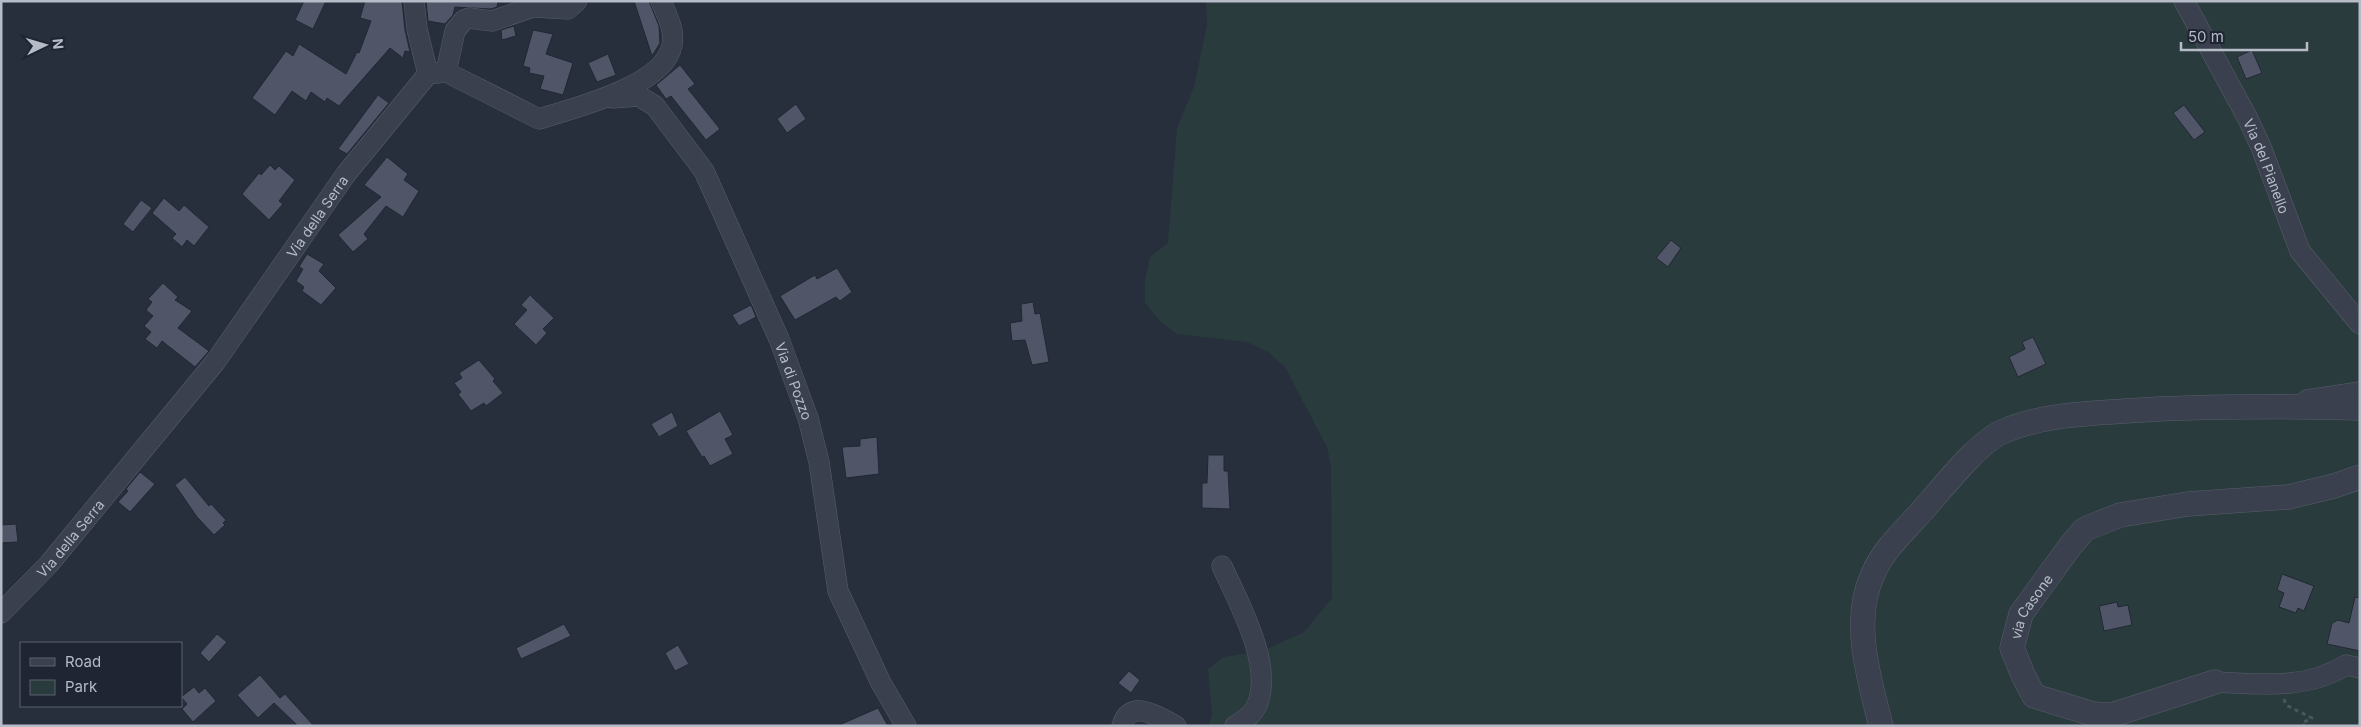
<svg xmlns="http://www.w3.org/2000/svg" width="2361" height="727" viewBox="0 0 2361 727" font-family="Inter,sans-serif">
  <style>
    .green { fill: #2a3b3e }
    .building { fill: #505667; stroke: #212734 }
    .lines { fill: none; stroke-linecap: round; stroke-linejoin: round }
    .minor-casing { stroke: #585e6b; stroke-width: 21 }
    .tertiary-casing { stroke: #585e6b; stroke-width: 25 }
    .path { stroke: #49585c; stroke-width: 3; stroke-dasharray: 4 4; stroke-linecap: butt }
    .minor { stroke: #3a404d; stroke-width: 20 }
    .tertiary { stroke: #3a404d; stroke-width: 24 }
    .labels { text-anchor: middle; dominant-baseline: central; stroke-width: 4.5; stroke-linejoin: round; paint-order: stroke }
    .street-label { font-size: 14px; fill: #b6bbc8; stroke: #1f2532 }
  </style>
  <rect width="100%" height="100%" fill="#272e3c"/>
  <path class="green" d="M1206 1H2360V726H1209L1212 713 1208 669 1224 657 1265 650 1304 632 1332 598 1331 467 1327 447 1285 367 1268 352 1247 342 1177 334 1160 321 1145 303V281L1150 257 1168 243 1177 128 1194 87 1207 25Z"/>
  <path class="building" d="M304 1H326L313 29 295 20Z
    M365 1H402L405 30 410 52 405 51 403 58 390 48 339 106 327 98 325 102 311 92 306 101 292 91 275 115 252 98 286 51 293 56 299 44 346 74 357 52 359 53 371 21 360 18Z
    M426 1H498L497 7 491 9 455 7 453 15 445 24 428 21Z
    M634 1H649L659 26 660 43 652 56Z
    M514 26 516 36 502 40 501 30Z
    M533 30 553 34 546 54 573 63 563 95 540 89 544 76 529 73 530 68 523 66Z
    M2252 50 2262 73 2246 79 2237 57Z
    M608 54 616 75 597 82 588 63Z
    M680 65 695 84 688 89 720 129 706 140 671 96 666 99 656 85Z
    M378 95 389 103 347 154 338 149Z
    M796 104 806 119 787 133 777 119Z
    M2184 105 2205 132 2194 140 2173 113Z
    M387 157 408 174 404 180 419 191 403 217 386 206 364 234 368 239 353 252 338 235 381 197 364 185Z
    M270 165 275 170 279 166 295 180 279 201 283 204 269 220 242 194 259 173 261 175Z
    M164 198 179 211 184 205 209 227 194 246 187 240 182 247 172 238 176 234 152 213Z
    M141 200 152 208 133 232 123 224Z
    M1671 240 1681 248 1668 267 1656 258Z
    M307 254 324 264 319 271 336 288 321 305 302 291 304 287 296 281 303 269 299 267Z
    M837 268 852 292 840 301 836 297 795 320 780 296 815 275 817 279Z
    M163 283 178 297 175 300 192 311 178 328 209 351 195 367 162 341 157 348 145 339 151 332 144 326 153 316 146 310 152 302 148 299Z
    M530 295 554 318 543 329 547 333 536 345 514 324 527 310 521 305Z
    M1033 302 1035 314 1040 313 1049 362 1032 365 1025 340 1012 341 1010 323 1022 321 1021 304Z
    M751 305 756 317 739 326 732 315Z
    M2033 337 2046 364 2018 377 2009 357 2025 349 2022 342Z
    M479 360 495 379 493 381 503 393 486 406 484 403 471 411 458 394 461 392 454 383 462 378 459 373Z
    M720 411 733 435 725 439 733 454 710 466 704 456 702 457 686 431Z
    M672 412 678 426 659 437 651 424Z
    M877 437 879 474 846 478 842 447 860 446V439Z
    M1208 455H1224V471H1228L1230 509 1202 508V483H1207Z
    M140 472 155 484 130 512 118 502 128 491 126 489Z
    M185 477 209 506 211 504 226 520 223 523 225 525 214 535 197 517 175 485Z
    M16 524 18 542 1 543V525Z
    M2282 574 2314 586 2304 611 2298 608 2296 613 2279 607 2284 593 2277 590Z
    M2355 597 2360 598V651L2327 644 2332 623 2338 620 2349 623Z
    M2117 602 2118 607 2128 605 2132 625 2104 631 2099 606Z
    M564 624 571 636 521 659 516 648Z
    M217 634 227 642 209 662 200 653Z
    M678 645 689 664 675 671 665 653Z
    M1129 671 1140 680 1131 693 1118 683Z
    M260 675 280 698 285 694 314 726H298L274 703 258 718 237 695Z
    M194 687 199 693 205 688 216 701 193 722 182 709 187 704 181 697Z
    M878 708 888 726H837Z"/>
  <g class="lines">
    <defs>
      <g id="minor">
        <path d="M414 1 417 29 428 74"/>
        <path id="s1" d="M2184 1 2247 117 2261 147 2300 251 2360 324"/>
        <path d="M446 72 455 31 464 20 469 18 492 21 533 7 568 9 577 1"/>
        <path id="s2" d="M613 98 639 96 655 106 704 171 779 339 808 418 819 462 838 591 881 683 906 726"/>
        <path d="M2307 400 2360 392"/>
        <path d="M1222 566C1238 602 1274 665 1257 705 1253 715 1244 720 1235 726"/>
        <path id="s3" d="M1 613 49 564 216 361 346 174 428 74 446 72 539 119C574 108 665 86 672 45 675 29 667 16 661 1"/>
        <path d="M2215 682C2259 684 2307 690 2346 665L2360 668"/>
        <path d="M1122 726C1130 697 1159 717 1176 726"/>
      </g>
      <g id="tertiary">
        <path id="s4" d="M2215 682 2112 715 2093 714 2034 696 2023 675 2012 648 2021 614 2071 545 2085 529 2120 515 2188 504 2288 497 2334 486 2360 477"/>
        <path d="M1881 726C1869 678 1851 621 1873 574 1883 550 1905 530 1922 511 1942 489 1976 444 2002 432 2039 415 2085 414 2125 411 2203 406 2281 406 2360 408"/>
      </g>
    </defs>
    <use href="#minor" class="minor-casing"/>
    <use href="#tertiary" class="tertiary-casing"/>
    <path class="path" d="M2284 699 2286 705 2312 718 2302 723 2304 726"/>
    <use href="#minor" class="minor"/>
    <use href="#tertiary" class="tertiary"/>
  </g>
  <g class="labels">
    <g class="street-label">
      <text stroke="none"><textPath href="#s1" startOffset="185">Via del Pianello</textPath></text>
      <text stroke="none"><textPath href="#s3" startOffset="508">Via della Serra</textPath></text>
      <text stroke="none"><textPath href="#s2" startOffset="355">Via di Pozzo</textPath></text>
      <text stroke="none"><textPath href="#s3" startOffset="102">Via della Serra</textPath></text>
      <text stroke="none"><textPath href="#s4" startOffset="288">via Casone</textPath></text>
    </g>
  </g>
  <rect width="2361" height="727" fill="none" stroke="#b6bbc8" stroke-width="5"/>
  <rect x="20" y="642" width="162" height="65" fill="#1f2532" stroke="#5b616e"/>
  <rect x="30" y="658" width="25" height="8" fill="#3a404d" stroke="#5b616e"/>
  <text x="65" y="667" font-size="15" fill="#b6bbc8">Road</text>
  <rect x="30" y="680" width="25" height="15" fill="#2a3b3e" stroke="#5b616e"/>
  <text x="65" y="692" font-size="15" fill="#b6bbc8">Park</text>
  <g transform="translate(45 45) rotate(85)" stroke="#1f2532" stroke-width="4" paint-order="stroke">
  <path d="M0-4L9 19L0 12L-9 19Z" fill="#b6bbc8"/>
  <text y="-8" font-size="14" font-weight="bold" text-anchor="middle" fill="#b6bbc8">N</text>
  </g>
  <path d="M2181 42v8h126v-8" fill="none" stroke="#b6bbc8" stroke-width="2.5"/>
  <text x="2188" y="42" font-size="15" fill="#b6bbc8" stroke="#1f2532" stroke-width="4" paint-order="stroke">50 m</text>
</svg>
